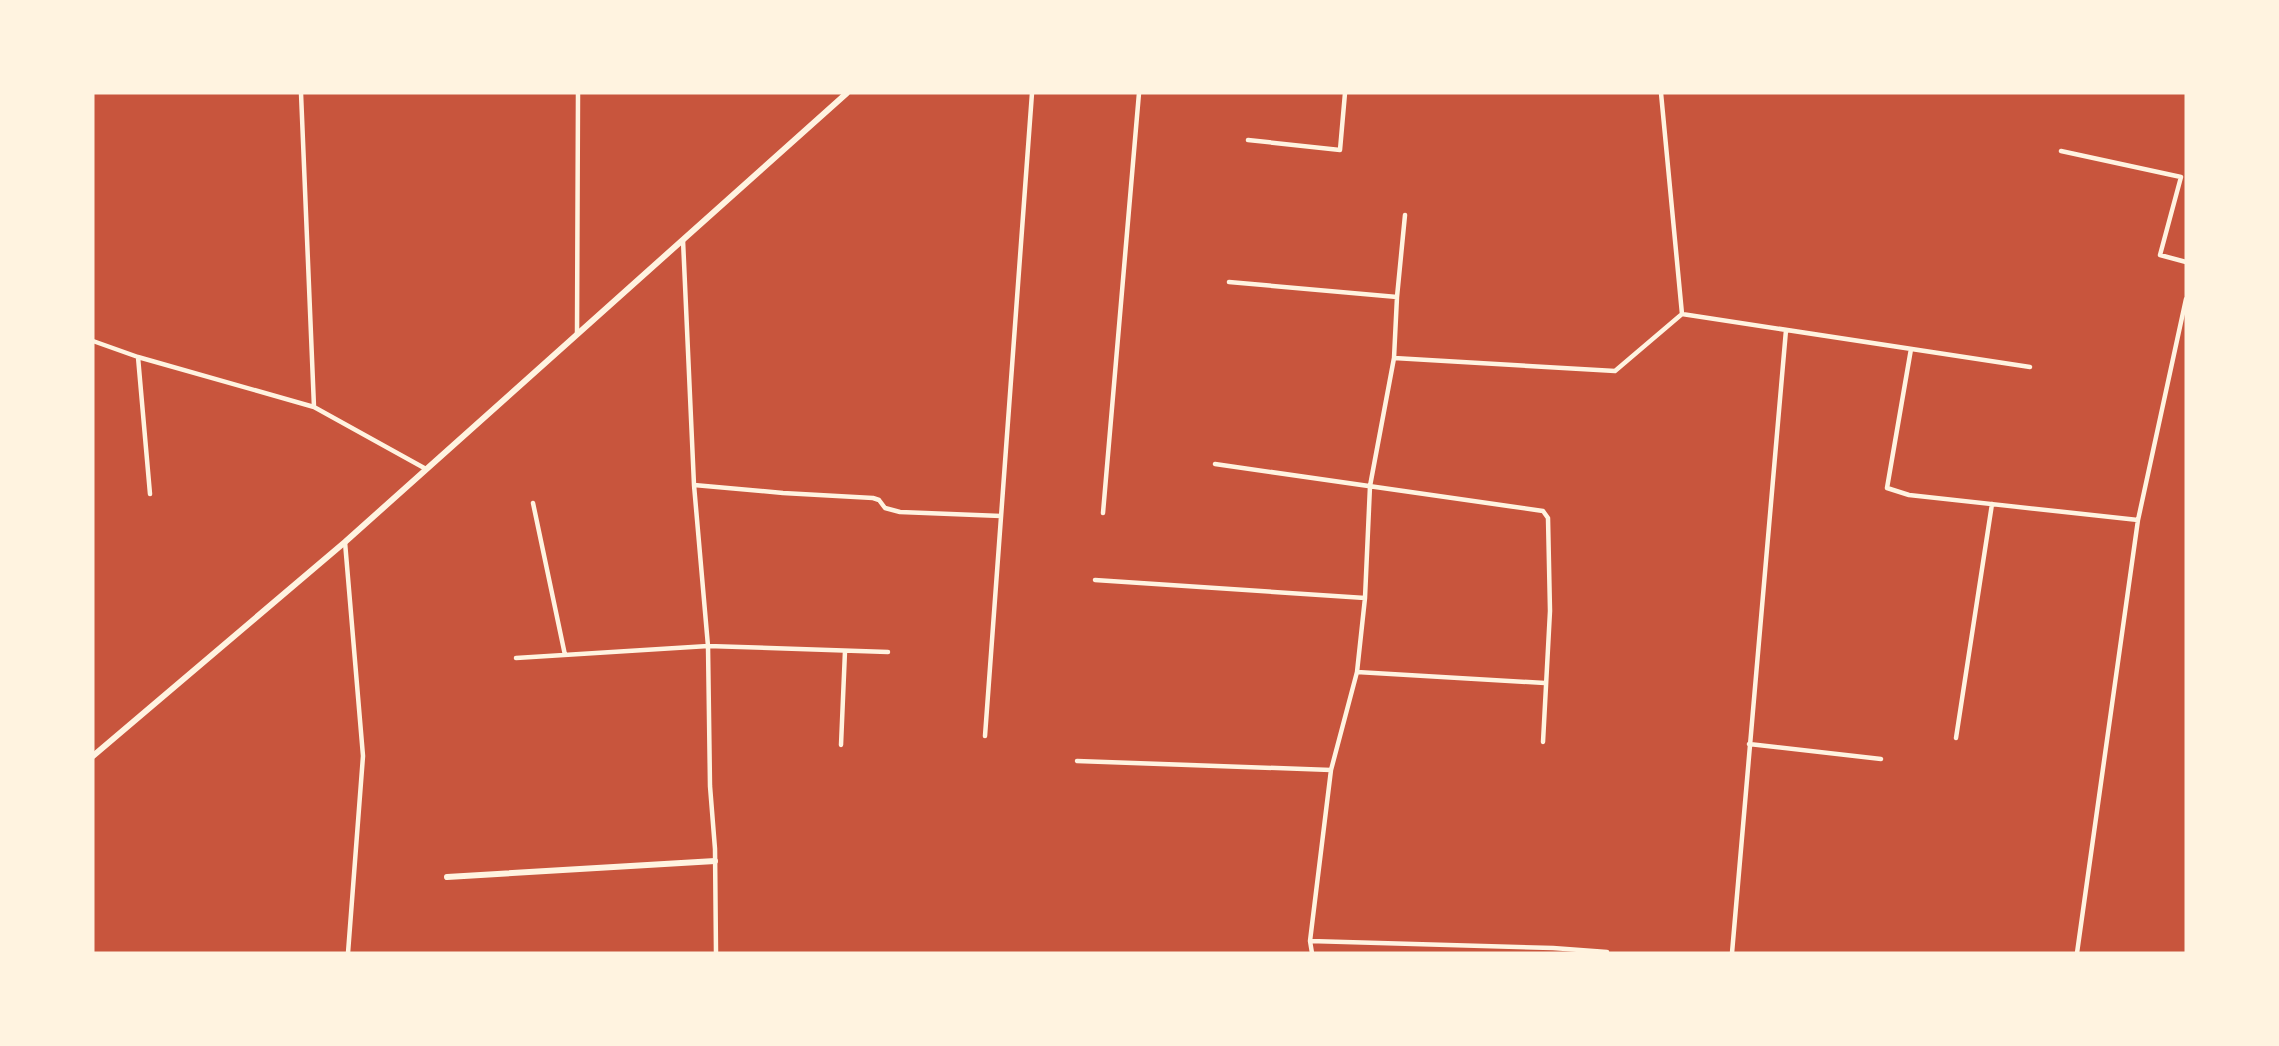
<svg xmlns="http://www.w3.org/2000/svg" width="2279" height="1046" viewBox="0 0 2279 1046" font-family="Roboto,sans-serif">
  <style>
    .lines { fill: none; stroke-linecap: round; stroke-linejoin: round }
    .service { stroke: #fff3e0; stroke-width: 4.5 }
    .minor { stroke: #fff3e0; stroke-width: 6 }
  </style>
  <rect width="100%" height="100%" fill="#c8553d"/>
  <g class="lines">
    <path class="service" d="M301 93 314 407 426 469
      M1661 93 1682 314
      M1248 140 1340 150 1345 93
      M2061 151 2181 177 2160 255 2186 262
      M683 240 694 485 708 646 710 786 715 849 716 953
      M1229 282 1397 297 1394 358 1370 486 1365 598 1357 672 1331 770 1310 941 1312 953
      M1397 297 1405 215
      M1682 314 2030 367
      M577 334 578 93
      M93 341 138 357 314 407
      M1911 349 1887 488 1909 495 2138 520 2186 299
      M138 357 150 494
      M1394 358 1615 371 1682 314
      M1215 464 1543 511 1548 518 1550 611 1543 742
      M694 485 783 493 873 498 879 500 885 508 900 512 1001 516
      M533 503 565 655
      M1103 513 1139 93
      M345 542 363 756 348 953
      M1095 580 1365 598
      M516 658 708 646 888 652
      M1357 672 1545 683
      M985 736 1032 93
      M1956 738 1992 504
      M1749 744 1881 759
      M841 745 845 651
      M1077 761 1331 770
      M1310 941 1553 948 1607 952
      M1732 953 1786 330
      M2077 953 2138 520"/>
    <path class="minor" d="M93 756 345 542 847 93
      M447 877 715 861"/>
  </g>
  <rect width="2279" height="1046" fill="none" stroke="#fff3e0" stroke-width="189"/>
</svg>
